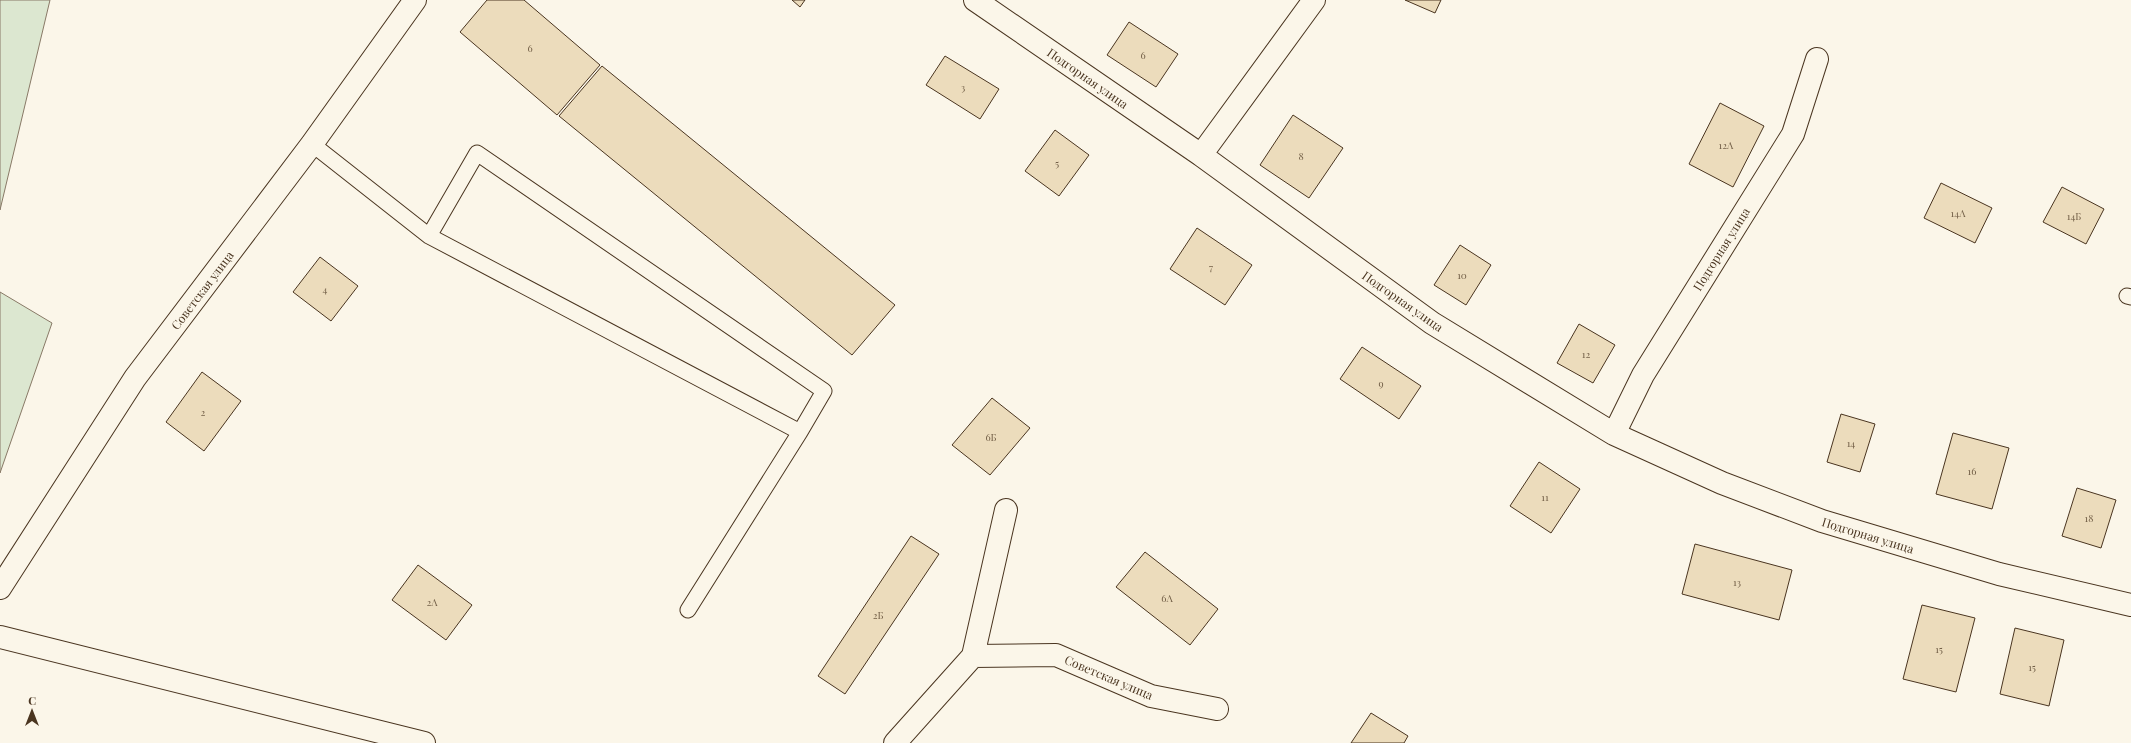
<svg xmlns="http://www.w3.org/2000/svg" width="2131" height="743" viewBox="0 0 2131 743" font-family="'Playfair Display',serif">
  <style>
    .green { fill: #dce7d0; stroke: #887966 }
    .building { fill: #ecdcbc; stroke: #4a3520 }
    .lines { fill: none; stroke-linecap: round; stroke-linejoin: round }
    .service-casing { stroke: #4a3520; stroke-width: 17 }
    .minor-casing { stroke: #4a3520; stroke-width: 24 }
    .tertiary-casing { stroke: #4a3520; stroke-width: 24 }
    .primary-casing { stroke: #4a3520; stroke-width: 24 }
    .service { stroke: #fbf6e9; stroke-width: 15 }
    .minor { stroke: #fbf6e9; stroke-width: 22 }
    .tertiary { stroke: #fbf6e9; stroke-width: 22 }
    .primary { stroke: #fbf6e9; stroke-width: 22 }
    .labels { text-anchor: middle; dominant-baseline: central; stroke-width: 3; stroke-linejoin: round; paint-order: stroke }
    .number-label { font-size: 10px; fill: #725f47 }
    .street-label { font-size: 12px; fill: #4a3520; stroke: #fbf6e9 }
  </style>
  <rect width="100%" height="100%" fill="#fbf6e9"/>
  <path class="green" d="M0 0H50L0 210Z
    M0 292 52 323 0 473Z"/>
  <path class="building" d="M487 0H524L600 65 557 115 460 32Z
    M792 0H805L800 7Z
    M1405 0H1441L1435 13Z
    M1129 22 1178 54 1156 87 1107 55Z
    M945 56 999 89 980 119 926 85Z
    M602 66 895 305 852 355 559 116Z
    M1720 103 1764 126 1733 187 1689 164Z
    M1293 115 1343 148 1309 198 1260 165Z
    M1055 130 1089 155 1059 196 1025 171Z
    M1941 183 1992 208 1975 243 1924 218Z
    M2062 187 2104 209 2086 244 2043 222Z
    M1197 228 1252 265 1225 305 1170 269Z
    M1460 245 1491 265 1466 305 1434 285Z
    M320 257 358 286 331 321 293 292Z
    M1579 324 1615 345 1593 383 1557 363Z
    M1362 347 1421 386 1399 419 1340 379Z
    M202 372 241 401 204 451 166 422Z
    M992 398 1030 428 990 475 952 445Z
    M1841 414 1875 424 1860 472 1827 462Z
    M1953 433 2009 448 1992 509 1936 494Z
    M1539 462 1580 489 1551 533 1510 506Z
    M2077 488 2116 500 2101 548 2062 536Z
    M911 536 939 554 845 694 818 676Z
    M1695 544 1792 570 1779 620 1682 594Z
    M1145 552 1218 609 1190 645 1116 587Z
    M418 565 472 605 446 640 392 600Z
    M1922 605 1975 618 1956 692 1903 679Z
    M2015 628 2064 640 2049 706 2000 694Z
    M1371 713 1408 736 1404 743H1351Z"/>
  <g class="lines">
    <defs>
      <path id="service" d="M312 144 429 236 800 432
        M429 236 477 153 824 391 800 432 688 610
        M2127 296 2131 297"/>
      <path id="minor" d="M975 0 1201 155 1432 323 1614 434 1722 483 1822 521 1999 574 2131 605
        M1201 155 1314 0
        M1614 434 1643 375 1793 134 1817 59
        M973 656 1006 510
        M895 743 973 656 1056 655 1151 696 1217 709"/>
      <path id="tertiary" d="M0 637 424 743"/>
      <path id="primary" d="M0 588 135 378 312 144 415 0"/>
    </defs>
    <use href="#service" class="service-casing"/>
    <use href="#minor" class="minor-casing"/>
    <use href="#tertiary" class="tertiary-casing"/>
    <use href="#primary" class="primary-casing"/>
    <use href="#service" class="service"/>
    <use href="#minor" class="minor"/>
    <use href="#tertiary" class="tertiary"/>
    <use href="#primary" class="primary"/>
  </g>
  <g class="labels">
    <g class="number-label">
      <text x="530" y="48">6</text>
      <text x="1143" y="55">6</text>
      <text x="963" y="87">3</text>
      <text x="1726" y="145">12А</text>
      <text x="1301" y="156">8</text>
      <text x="1057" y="163">5</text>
      <text x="1958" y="213">14А</text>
      <text x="2074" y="216">14Б</text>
      <text x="1211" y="267">7</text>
      <text x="1462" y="275">10</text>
      <text x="325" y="289">4</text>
      <text x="1586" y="354">12</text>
      <text x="1381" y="383">9</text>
      <text x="203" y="412">2</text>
      <text x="991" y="437">6Б</text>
      <text x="1851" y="443">14</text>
      <text x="1972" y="471">16</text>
      <text x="1545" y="497">11</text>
      <text x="2089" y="518">18</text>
      <text x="1737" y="582">13</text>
      <text x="1167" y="598">6А</text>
      <text x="432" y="602">2А</text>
      <text x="878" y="615">2Б</text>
      <text x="1939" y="649">15</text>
      <text x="2032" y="667">15</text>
    </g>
    <g class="street-label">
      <text transform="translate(1088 78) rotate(35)">Подгорная улица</text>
      <text transform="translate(1721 249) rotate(-58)">Подгорная улица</text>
      <text transform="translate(202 290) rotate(-53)">Советская улица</text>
      <text transform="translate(1403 301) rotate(35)">Подгорная улица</text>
      <text transform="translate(1868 535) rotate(17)">Подгорная улица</text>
      <text transform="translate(1109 677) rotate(23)">Советская улица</text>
    </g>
  </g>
  <g transform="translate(32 711)" stroke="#fbf6e9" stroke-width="3" paint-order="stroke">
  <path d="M0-3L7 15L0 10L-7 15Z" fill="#4a3520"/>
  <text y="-6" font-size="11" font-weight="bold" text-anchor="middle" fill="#4a3520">С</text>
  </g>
</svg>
